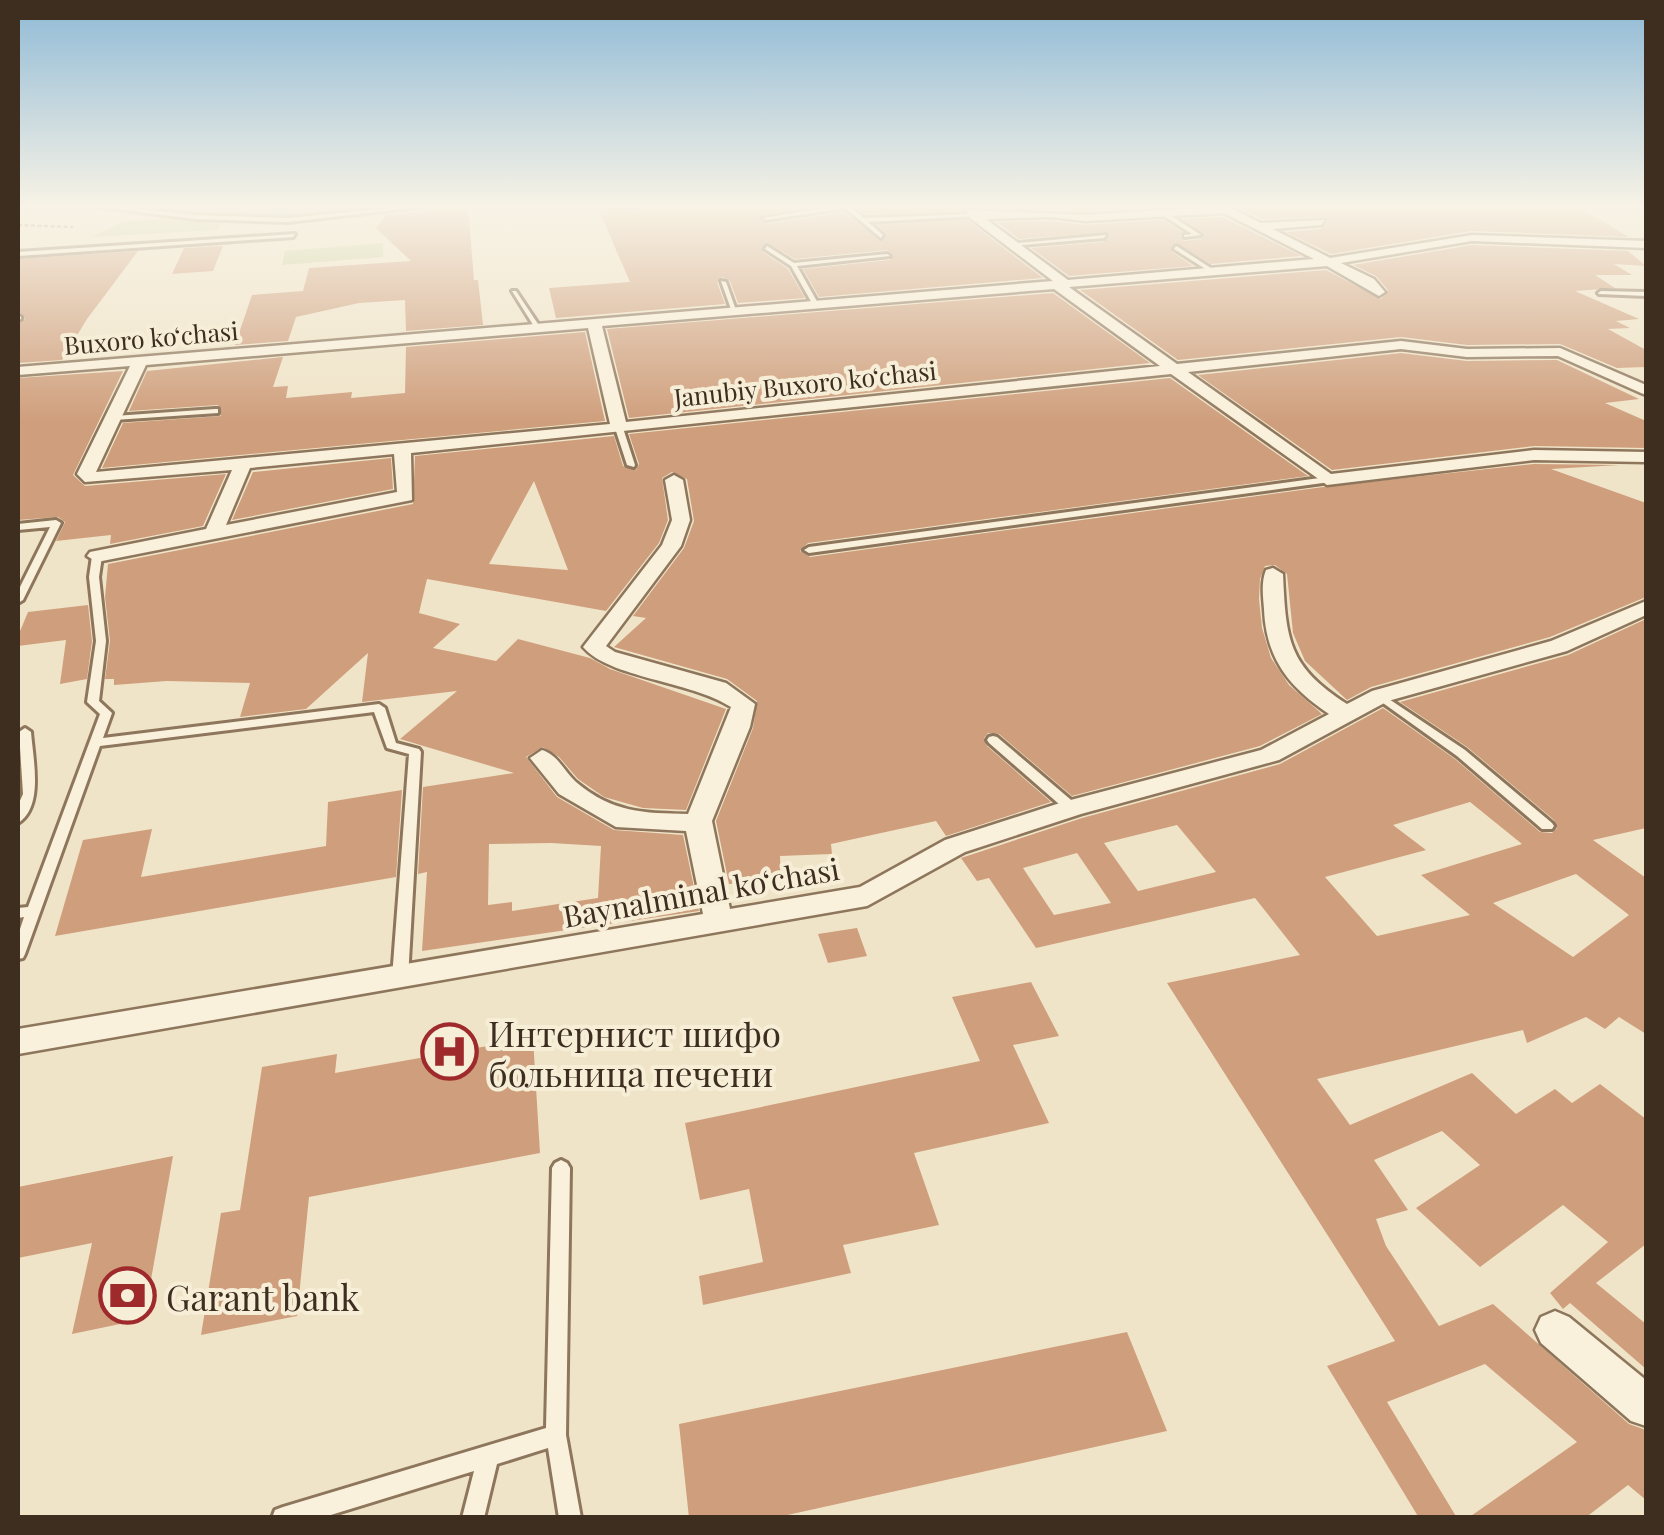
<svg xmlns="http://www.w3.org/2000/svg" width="1664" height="1535" viewBox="0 0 1664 1535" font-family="'Playfair Display',serif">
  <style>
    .green { fill: #c9cf9b }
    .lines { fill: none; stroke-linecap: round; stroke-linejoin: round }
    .river { fill: #a9c4bc; fill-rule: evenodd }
    .building { fill: #cf9f7d; fill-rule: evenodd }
    .lane-casing { stroke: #8d765c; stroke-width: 6 }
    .street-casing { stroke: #8d765c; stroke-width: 5 }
    .path { stroke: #8d765c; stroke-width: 2.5; stroke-dasharray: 4 2.5; stroke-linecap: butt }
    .lane { fill: #faf1dc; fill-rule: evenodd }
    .street { fill: #faf1dc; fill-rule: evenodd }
    .labels { text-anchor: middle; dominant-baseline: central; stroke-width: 8; stroke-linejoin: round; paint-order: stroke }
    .far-street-label { font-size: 25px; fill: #3d2e20; stroke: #f7eed8 }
    .street-label { font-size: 30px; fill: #3d2e20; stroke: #f7eed8 }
    .near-poi-label { font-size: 35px; fill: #3d2e20; stroke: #f7eed8; text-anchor: start }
  </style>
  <rect width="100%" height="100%" fill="#f0e4c8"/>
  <path class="green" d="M176 218 222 219 218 230 92 237 124 221Z
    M383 243V257L282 265 285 251Z"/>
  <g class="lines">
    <path class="river" d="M130 206H372L360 213C322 216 149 231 130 206Z"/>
  </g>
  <path class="building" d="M597 206 637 212 643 206H815L762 214 759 219 767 224 844 212 882 242 887 234 877 225 967 220 1043 278 819 297 803 269 890 260 894 255 887 250 795 259 766 242 763 252 788 269 805 298 738 303 730 281 722 277 717 282 725 304 556 318 549 288 630 282Z
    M855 206H1172L1085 211 966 206 963 211 865 214Z
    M1234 206H1576L1629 237 1472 231 1331 254 1286 232 1321 229 1327 217 1262 219Z
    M468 208 474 280H478L483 325 406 331 405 300 359 303 296 317 288 341 235 345 252 295 303 291 309 268 411 261 376 228 386 215Z
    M1223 217 1301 256 1211 264 1175 242 1172 252 1193 266 1069 276 1031 248 1104 242 1108 232 1019 239 997 222 1051 221 1085 225 1164 220 1182 232 1180 237 1184 241 1201 239 1205 234 1183 219Z
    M1472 245 1628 251 1646 266 1614 264 1632 275H1595L1615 288 1575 291 1639 319 1616 321 1630 328 1608 329 1646 350V367L1617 368 1560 344 1467 345 1401 337 1178 360 1080 290 1326 270 1381 299 1388 290 1376 276 1353 265Z
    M223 246 213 271 172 274 184 248Z
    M138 251 87 319 62 360 18 363V323L25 319 18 313V259Z
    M1053 293 1150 363 629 418 607 329Z
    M585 332 605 421 102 468 123 423 221 416 218 405 129 411 147 371 283 357 273 387 288 386 286 398 352 392 351 398 405 393 406 347Z
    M1401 353 1467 361 1557 360 1639 399 1605 403 1646 421V448L1534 446 1332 470 1198 375Z
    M123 371 73 475 85 486 226 474 203 526 110 544 111 535 56 541 65 522 58 517 18 520V378Z
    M1170 378 1308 476 808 543 800 551 810 557 1323 487 1534 464 1620 465 1551 469 1646 503V597L1550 637 1371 687 1347 700 1305 661 1293 633 1287 574 1275 565 1265 566 1260 579 1259 599 1262 628 1271 658 1289 685 1322 714 1260 746 1072 796 999 734 988 733 984 738 987 746 1051 802 946 836 936 821 831 844 832 854 780 856 781 881 729 884 716 821 753 728 757 701 727 679 614 647 646 618 633 616 684 548 694 521 687 479 672 472 662 478 668 520 659 543 606 611 427 579 419 613 460 624 433 648 496 661 518 639 590 658 610 669 726 709 686 810 643 808 604 797 578 779 559 757 543 747 526 757 557 797 614 830 683 835 699 911 422 951 427 872 418 874 423 787 514 773 400 739 457 691 362 702 368 653 306 709 240 717 250 683 167 681 114 685V679H105L110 641 105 597 108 564 413 504 415 456 614 436 623 466 636 470 639 464 629 434ZM534 481 568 570 489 564ZM551 843 601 846 598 898 512 911V902L488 905 489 844Z
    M391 458 393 489 232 520 253 472Z
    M88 605 92 641 87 679 60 684 66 640 18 646V636L28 612Z
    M1646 619V828L1593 840 1646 878V1034L1619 1017 1605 1029 1586 1017 1527 1043 1523 1030 1317 1079 1350 1125 1472 1073 1516 1114 1555 1089 1572 1103 1600 1084 1646 1119V1244L1596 1283 1646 1324V1369L1570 1303 1563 1309 1550 1293 1608 1242 1563 1205 1480 1267 1416 1208 1480 1165 1442 1131 1374 1160 1408 1210 1376 1219 1386 1246 1439 1326 1493 1304 1629 1424 1646 1430V1500L1628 1485 1585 1518H1468L1577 1442 1485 1364 1387 1402 1457 1518H1419L1327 1366 1395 1341 1167 983 1300 955 1255 898 1036 948 989 878 977 881 961 858 1082 818 1280 764 1383 708 1455 759 1540 832 1552 833 1557 828 1554 820 1467 747 1400 702 1568 655ZM1470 802 1522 844 1421 875 1470 915 1377 936 1325 877 1426 850 1393 825ZM1177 825 1216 872 1138 891 1104 843ZM1077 853 1111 903 1054 915 1023 868ZM1576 874 1629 915 1573 957 1493 903Z
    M402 790 396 877 55 936 83 840 152 829 141 877 326 846 328 802Z
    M857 928 867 956 828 963 818 934Z
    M1031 982 1059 1036 1013 1045 1049 1123 914 1153 939 1225 843 1245 851 1273 703 1305 699 1276 763 1262 749 1189 700 1200 685 1123 980 1061 952 997Z
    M533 1038 540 1153 309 1197 297 1316 201 1335 221 1213 240 1210 262 1067 337 1054 335 1073Z
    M173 1156 144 1319 72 1334 92 1243 18 1258V1187Z
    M1127 1332 1167 1431 774 1518H689L679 1424Z"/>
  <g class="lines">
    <defs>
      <path id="lane" d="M92 206H107L196 215 288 218 412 206H428L288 222 196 219Z
        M606 206H640L637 208Z
        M837 206H849L864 218 974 214 977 216 868 222 883 235 881 238 845 208 766 220 763 218Z
        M1161 212H1165L1201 235 1184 237V235L1192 234 1161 214Z
        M295 234 293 237 18 256V252Z
        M1106 235 1104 238 1011 246 1008 244Z
        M767 246 794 263 887 254 890 256 797 266 819 305 816 307 813 305 791 266 765 249Z
        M1176 246 1178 247 1217 272 1212 273 1174 249Z
        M721 281 726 282 737 313 732 312Z
        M512 291H516L540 327 539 328H535Z
        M1601 291 1646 292V296L1599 294 1598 293Z
        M18 316 21 317V319L18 320Z
        M215 409H218V413L114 420 110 418 114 416Z
        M616 426 623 428 635 465 634 467 627 465 615 428Z
        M1327 477 1331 480 1330 482 809 553 804 550 809 547Z
        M56 520 61 523 23 600 18 603V591L50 527 18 530V524Z
        M97 553 102 556 99 577 106 641 99 701 112 713 103 738 379 704 385 708 396 743 419 749 421 752 408 978 405 982 400 984 395 982 392 978 409 754 387 748 374 712 100 746 25 954 23 958 18 959V935L24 917 18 918V908L28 907 100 714 87 702 96 641 89 577 92 556Z
        M1380 693 1465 750 1552 823 1554 826 1552 829H1542L1457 756 1376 698 1374 696Z
        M25 728 31 732C33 759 44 807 18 823V805L23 794 19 732Z
        M993 736 997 737 1077 805 1079 808 1077 811H1067L989 743 987 740 989 737Z
        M561 1160 567 1163 570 1168 566 1435 581 1518H559L548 1448 497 1464 484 1518H462L474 1471 321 1518H272L275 1510 283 1507 546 1428 552 1168 555 1163Z"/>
      <path id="street" d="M1226 206 1261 223 1325 220 1321 225 1273 229 1330 258 1472 235 1646 241V248L1472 241 1341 263 1374 279 1385 292 1379 296 1327 266 1069 287 1177 364 1401 341 1467 349 1560 348 1646 385V395L1641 393 1558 356 1467 357 1401 349 1188 372 1331 474 1534 450 1646 452V462L1534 460 1327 485 1171 374 411 453 412 500 97 562 87 556 90 552 206 529 232 470 85 482 77 474 130 366 18 375V367L1053 281 970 218 966 210 1085 215ZM1224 213 1314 259 1068 280 986 219 1051 217 1085 221ZM1054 289 1160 366 626 422 602 326ZM588 328 610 424 96 472 146 365ZM394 454 397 492 226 525 250 468Z
        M674 475 683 480 690 520 681 546 606 646 615 652 726 683 755 704 750 727 712 821 730 909 860 887 945 840 1063 802 1261 750 1329 714C1289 687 1266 659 1264 609 1263 596 1261 582 1266 570L1273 568 1283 574C1286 640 1288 666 1347 704L1372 691 1551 641 1646 601V615L1567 651 1388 701 1279 760 1081 814 965 852 867 906 18 1054V1029L703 914 686 831 616 827 559 794 530 758 542 750C558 755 564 771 576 782 613 813 643 813 688 814L731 707C691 681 609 678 583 647L662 545 672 520 665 480Z
        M1555 1311 1569 1317 1646 1380V1426L1631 1421 1541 1343 1535 1330 1541 1317Z"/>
    </defs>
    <use href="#lane" class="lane-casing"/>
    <use href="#street" class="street-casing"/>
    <path class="path" d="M61 206 80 209
      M18 225 73 227"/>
    <use href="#lane" class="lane"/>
    <use href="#street" class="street"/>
  </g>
  <linearGradient id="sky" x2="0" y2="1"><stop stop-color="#8fbad6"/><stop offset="0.49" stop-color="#f8f3e6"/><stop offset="1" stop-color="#f8f3e6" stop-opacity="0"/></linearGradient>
  <rect width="1664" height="421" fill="url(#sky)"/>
  <defs>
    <symbol id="hospital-ring" viewBox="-11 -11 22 22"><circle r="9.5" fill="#f7eed8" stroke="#9e2a2b" stroke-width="1.5"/><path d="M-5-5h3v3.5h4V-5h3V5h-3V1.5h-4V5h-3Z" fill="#9e2a2b"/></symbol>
    <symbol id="bank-ring" viewBox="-11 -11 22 22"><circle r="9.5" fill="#f7eed8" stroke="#9e2a2b" stroke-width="1.5"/><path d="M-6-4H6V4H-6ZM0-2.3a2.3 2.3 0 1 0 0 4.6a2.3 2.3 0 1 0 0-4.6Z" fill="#9e2a2b"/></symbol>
  </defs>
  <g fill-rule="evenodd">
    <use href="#hospital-ring" x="418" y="1020" width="63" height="63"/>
    <use href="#bank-ring" x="96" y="1264" width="63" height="63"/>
  </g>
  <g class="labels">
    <g class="far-street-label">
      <text transform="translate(151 337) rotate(-5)">Buxoro koʻchasi</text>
      <text transform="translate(805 383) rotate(-6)">Janubiy Buxoro koʻchasi</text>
    </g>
    <g class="street-label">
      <text transform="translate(701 892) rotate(-10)">Baynalminal koʻchasi</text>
    </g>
    <g class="near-poi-label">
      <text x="488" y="1032">Интернист шифо<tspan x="488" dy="40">больница печени</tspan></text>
      <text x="166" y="1296">Garant bank</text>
    </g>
  </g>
  <rect width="1664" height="1535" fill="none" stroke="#3d2e20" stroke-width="40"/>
</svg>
